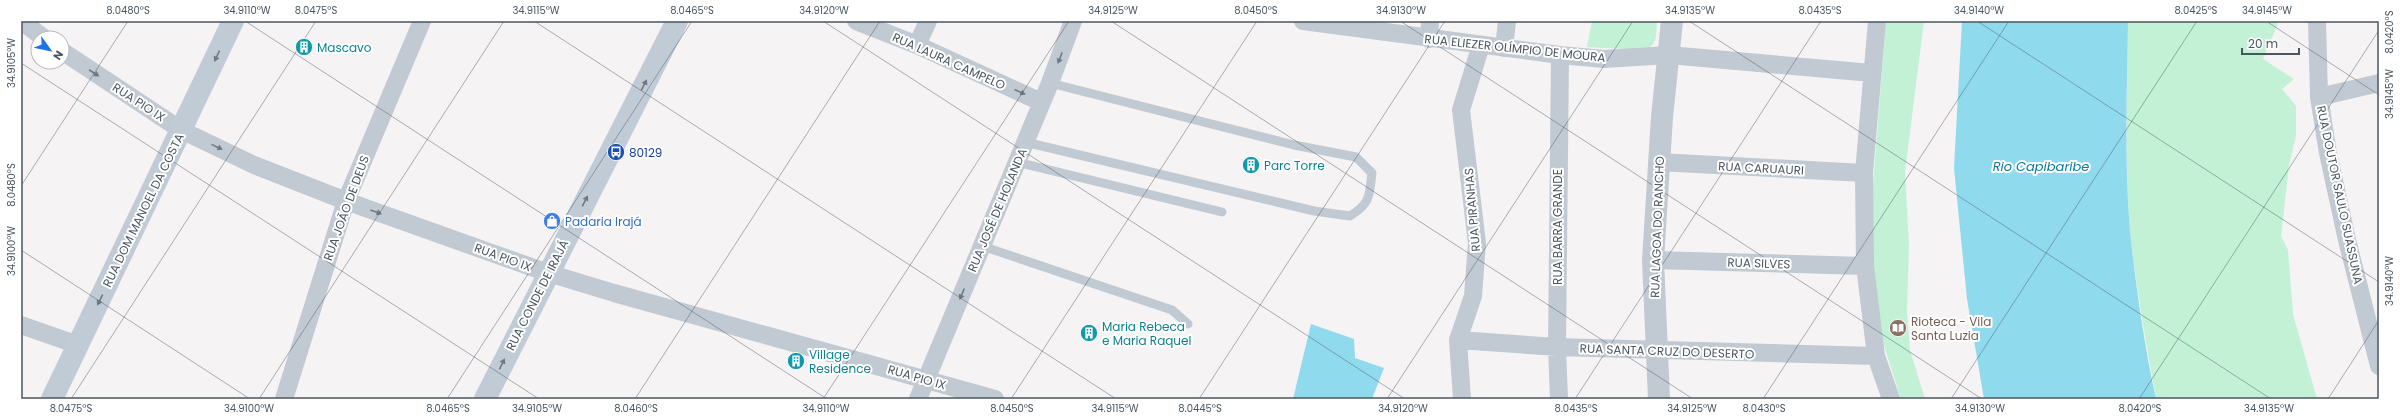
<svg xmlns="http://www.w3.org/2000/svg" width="2400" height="420" viewBox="0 0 2400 420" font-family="Poppins,sans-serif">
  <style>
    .green { fill: #c3f1d5 }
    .water { fill: #90daee }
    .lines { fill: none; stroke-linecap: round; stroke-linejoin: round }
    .service { stroke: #c1cad2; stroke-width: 9 }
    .minor { stroke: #c1cad2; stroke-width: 18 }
    .tertiary { stroke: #c1cad2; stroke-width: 22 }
    .secondary { stroke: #c1cbd6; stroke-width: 22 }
    .oneway { fill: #6e7984 }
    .oneway2 { fill: #6e7983 }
    .ticks { fill: none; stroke: #4a5661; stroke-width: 1; stroke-opacity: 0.45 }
    .labels { text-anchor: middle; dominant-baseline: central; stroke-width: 4; stroke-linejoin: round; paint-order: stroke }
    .culture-label { font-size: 12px; fill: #0d838f; stroke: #fff; text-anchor: start }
    .street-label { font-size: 12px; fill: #4a5661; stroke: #fff }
    .transit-label { font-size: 12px; fill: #164399; stroke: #fff; text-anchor: start }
    .shop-label { font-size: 12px; fill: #366cbe; stroke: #fff; text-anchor: start }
    .education-label { font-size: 12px; fill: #785e54; stroke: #fff; text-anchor: start }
    .water-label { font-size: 13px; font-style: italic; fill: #0c7c9b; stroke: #fff }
    .neatline { fill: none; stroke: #4a5661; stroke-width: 1.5 }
    .ticks-label { font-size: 10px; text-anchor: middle; fill: #4a5661 }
  </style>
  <rect width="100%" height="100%" fill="#f5f3f3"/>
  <path class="green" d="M1592 21H1657C1656 34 1658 47 1643 50L1587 47Z
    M1886 21H1924L1905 172 1909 245 1907 311 1910 350 1925 399H1901L1871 304 1868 248Z
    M2128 21H2279L2263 59 2294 79 2282 89 2296 106V136L2289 165 2281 236 2288 250 2293 314 2317 399H2156C2146 343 2136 287 2130 231 2124 161 2127 91 2128 21Z"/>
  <path class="water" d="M1962 21H2128C2127 91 2124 161 2130 231 2136 287 2144 344 2156 399H1984L1967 299 1954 168Z
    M1311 324 1354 339 1355 358 1384 368 1372 399H1293Z"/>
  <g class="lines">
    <path class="service" d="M1025 142 1314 211 1350 216C1371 203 1369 196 1372 173L1356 157 1294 145 1050 83
      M1017 162 1222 212
      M982 246 1172 310 1188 324"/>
    <path class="minor" d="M21 21 44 38
      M856 21 917 45 1041 102
      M1303 21 1560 55 1604 59 1669 55 1872 73
      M1877 21 1864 173 1865 266 1876 356 1891 399
      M2317 21 2319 97 2328 153 2347 240 2379 366
      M1429 39 1430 21
      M917 45 928 21
      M1504 48 1507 21
      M62 51 181 130 254 165 346 201 548 273 614 293 995 399
      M2319 97 2379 83
      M1659 162 1864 173
      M1653 260 1865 266
      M21 325 78 345
      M1458 340 1557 347 1876 356
      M284 399 346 201 422 21
      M918 399 1050 83 1073 21
      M1462 399 1458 340 1473 296 1477 243 1461 110 1481 45
      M1559 399 1557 347 1560 55"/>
    <path class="tertiary" d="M1659 399 1653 260 1662 117 1672 21"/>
    <path class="secondary" d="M52 399 233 21
      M485 399 677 21"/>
  </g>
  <defs><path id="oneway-solid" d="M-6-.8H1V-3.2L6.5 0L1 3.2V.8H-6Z"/></defs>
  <g class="oneway">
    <use href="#oneway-solid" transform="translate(217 56) rotate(115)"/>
    <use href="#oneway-solid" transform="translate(644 85) rotate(-63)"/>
    <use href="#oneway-solid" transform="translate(585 201) rotate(-63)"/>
    <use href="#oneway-solid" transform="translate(100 300) rotate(116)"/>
    <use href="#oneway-solid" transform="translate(502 364) rotate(-64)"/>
  </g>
  <g class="oneway2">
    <use href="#oneway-solid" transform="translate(1060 58) rotate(111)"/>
    <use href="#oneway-solid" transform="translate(94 73) rotate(33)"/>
    <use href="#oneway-solid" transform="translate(1020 92) rotate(25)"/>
    <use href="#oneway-solid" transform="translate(217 147) rotate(26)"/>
    <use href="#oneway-solid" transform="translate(376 212) rotate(20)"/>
    <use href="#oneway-solid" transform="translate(962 294) rotate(113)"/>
  </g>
  <path class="ticks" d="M245 21 827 399M534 21 1116 399M823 21 1405 399M1111 21 1693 399M1400 21 1982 399M1689 21 2271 399M1977 21 2379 282M2266 21 2379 95M21 63 539 399M21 186 128 21M21 250 250 399M71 399 316 21M259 399 504 21M447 399 692 21M635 399 880 21M823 399 1069 21M1011 399 1257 21M1199 399 1445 21M1387 399 1633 21M1575 399 1821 21M1763 399 2009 21M1951 399 2197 21M2139 399 2379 30M2328 399 2379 320"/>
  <defs>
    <symbol id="building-disc" viewBox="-11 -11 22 22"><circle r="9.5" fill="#0f9aa8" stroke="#fff"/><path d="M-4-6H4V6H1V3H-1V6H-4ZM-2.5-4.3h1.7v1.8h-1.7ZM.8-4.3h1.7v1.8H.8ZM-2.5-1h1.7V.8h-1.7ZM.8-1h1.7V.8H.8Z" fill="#fff"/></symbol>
    <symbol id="bus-disc" viewBox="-11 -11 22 22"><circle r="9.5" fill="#1a4fb4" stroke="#fff"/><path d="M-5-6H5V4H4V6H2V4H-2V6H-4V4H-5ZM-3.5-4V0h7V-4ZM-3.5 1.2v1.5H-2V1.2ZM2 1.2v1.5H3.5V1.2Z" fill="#fff"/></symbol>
    <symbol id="shop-disc" viewBox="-11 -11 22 22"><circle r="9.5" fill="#3f7fe0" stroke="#fff"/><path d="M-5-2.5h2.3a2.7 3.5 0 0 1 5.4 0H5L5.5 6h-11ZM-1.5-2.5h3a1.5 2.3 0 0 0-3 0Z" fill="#fff"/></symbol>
    <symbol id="library-disc" viewBox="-11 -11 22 22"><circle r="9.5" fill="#8d6e63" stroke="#fff"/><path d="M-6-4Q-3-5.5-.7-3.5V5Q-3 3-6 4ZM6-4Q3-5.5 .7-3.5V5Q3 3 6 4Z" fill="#fff"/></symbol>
  </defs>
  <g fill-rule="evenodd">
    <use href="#building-disc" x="294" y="37" width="20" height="20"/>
    <use href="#bus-disc" x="606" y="142" width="20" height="20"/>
    <use href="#building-disc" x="1241" y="155" width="20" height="20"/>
    <use href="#shop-disc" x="542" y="211" width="20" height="20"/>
    <use href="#library-disc" x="1888" y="318" width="20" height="20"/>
    <use href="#building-disc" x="1079" y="323" width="20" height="20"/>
    <use href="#building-disc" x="786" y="351" width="20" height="20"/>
  </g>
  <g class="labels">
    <g class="culture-label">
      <text x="317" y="47">Mascavo</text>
      <text x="1264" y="165">Parc Torre</text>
      <text x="1102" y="326">Maria Rebeca<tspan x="1102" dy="14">e Maria Raquel</tspan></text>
      <text x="809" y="354">Village<tspan x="809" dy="14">Residence</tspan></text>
    </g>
    <g class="street-label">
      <text transform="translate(1515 48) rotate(6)">RUA ELIEZER OLÍMPIO DE MOURA</text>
      <text transform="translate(949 61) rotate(24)">RUA LAURA CAMPELO</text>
      <text transform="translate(139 102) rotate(33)">RUA PIO IX</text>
      <text transform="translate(1761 168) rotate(3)">RUA CARUAURI</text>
      <text transform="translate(2340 195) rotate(78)">RUA DOUTOR SAULO SUASSUNA</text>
      <text transform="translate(346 208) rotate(-70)">RUA JOÃO DE DEUS</text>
      <text transform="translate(143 210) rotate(-64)">RUA DOM MANOEL DA COSTA</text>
      <text transform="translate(997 210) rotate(-67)">RUA JOSÉ DE HOLANDA</text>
      <text transform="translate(1472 210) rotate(-95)">RUA PIRANHAS</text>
      <text transform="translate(1557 227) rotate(-90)">RUA BARRA GRANDE</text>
      <text transform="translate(1657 227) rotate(-88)">RUA LAGOA DO RANCHO</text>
      <text transform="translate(503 257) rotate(20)">RUA PIO IX</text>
      <text transform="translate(1759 263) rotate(2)">RUA SILVES</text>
      <text transform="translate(537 295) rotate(-63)">RUA CONDE DE IRAJÁ</text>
      <text transform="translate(1667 351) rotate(2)">RUA SANTA CRUZ DO DESERTO</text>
      <text transform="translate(917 377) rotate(16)">RUA PIO IX</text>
    </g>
    <g class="transit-label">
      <text x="629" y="152">80129</text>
    </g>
    <g class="shop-label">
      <text x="565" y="221">Padaria Irajá</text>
    </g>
    <g class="education-label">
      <text x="1911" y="321">Rioteca - Vila<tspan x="1911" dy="14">Santa Luzia</tspan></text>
    </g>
    <g class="water-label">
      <text x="2041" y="166">Rio Capibaribe</text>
    </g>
  </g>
  <rect width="2400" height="420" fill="none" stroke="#ffffff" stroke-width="44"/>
  <g transform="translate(50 50) rotate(123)"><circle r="19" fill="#ffffff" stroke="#b7bbc0"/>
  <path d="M0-3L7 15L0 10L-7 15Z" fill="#1a73e8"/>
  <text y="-6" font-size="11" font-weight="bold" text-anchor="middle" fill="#4a5661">N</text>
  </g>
  <path d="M2242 48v6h57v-6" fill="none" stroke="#4a5661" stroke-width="2"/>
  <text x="2248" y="48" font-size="12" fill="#4a5661" stroke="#ffffff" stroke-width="3" paint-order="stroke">20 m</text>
  <rect x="22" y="22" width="2356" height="376" class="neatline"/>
  <g class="ticks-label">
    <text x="128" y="14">8.0480°S</text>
    <text x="247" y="14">34.9110°W</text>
    <text x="316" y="14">8.0475°S</text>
    <text x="536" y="14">34.9115°W</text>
    <text x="692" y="14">8.0465°S</text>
    <text x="824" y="14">34.9120°W</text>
    <text x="1113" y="14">34.9125°W</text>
    <text x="1256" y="14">8.0450°S</text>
    <text x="1401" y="14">34.9130°W</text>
    <text x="1690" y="14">34.9135°W</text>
    <text x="1820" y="14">8.0435°S</text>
    <text x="1979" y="14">34.9140°W</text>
    <text x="2196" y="14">8.0425°S</text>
    <text x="2267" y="14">34.9145°W</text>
    <text transform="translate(2389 32) rotate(-90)" y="4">8.0420°S</text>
    <text transform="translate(11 63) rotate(-90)" y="4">34.9105°W</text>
    <text transform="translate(2389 94) rotate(-90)" y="4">34.9145°W</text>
    <text transform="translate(11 185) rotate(-90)" y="4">8.0480°S</text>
    <text transform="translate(11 251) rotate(-90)" y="4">34.9100°W</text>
    <text transform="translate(2389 281) rotate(-90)" y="4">34.9140°W</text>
    <text x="71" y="412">8.0475°S</text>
    <text x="249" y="412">34.9100°W</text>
    <text x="448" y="412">8.0465°S</text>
    <text x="537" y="412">34.9105°W</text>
    <text x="636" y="412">8.0460°S</text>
    <text x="826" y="412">34.9110°W</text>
    <text x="1012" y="412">8.0450°S</text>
    <text x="1115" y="412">34.9115°W</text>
    <text x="1200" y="412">8.0445°S</text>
    <text x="1403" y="412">34.9120°W</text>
    <text x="1576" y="412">8.0435°S</text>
    <text x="1692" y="412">34.9125°W</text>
    <text x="1764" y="412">8.0430°S</text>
    <text x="1980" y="412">34.9130°W</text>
    <text x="2140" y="412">8.0420°S</text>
    <text x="2269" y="412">34.9135°W</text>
  </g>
</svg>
